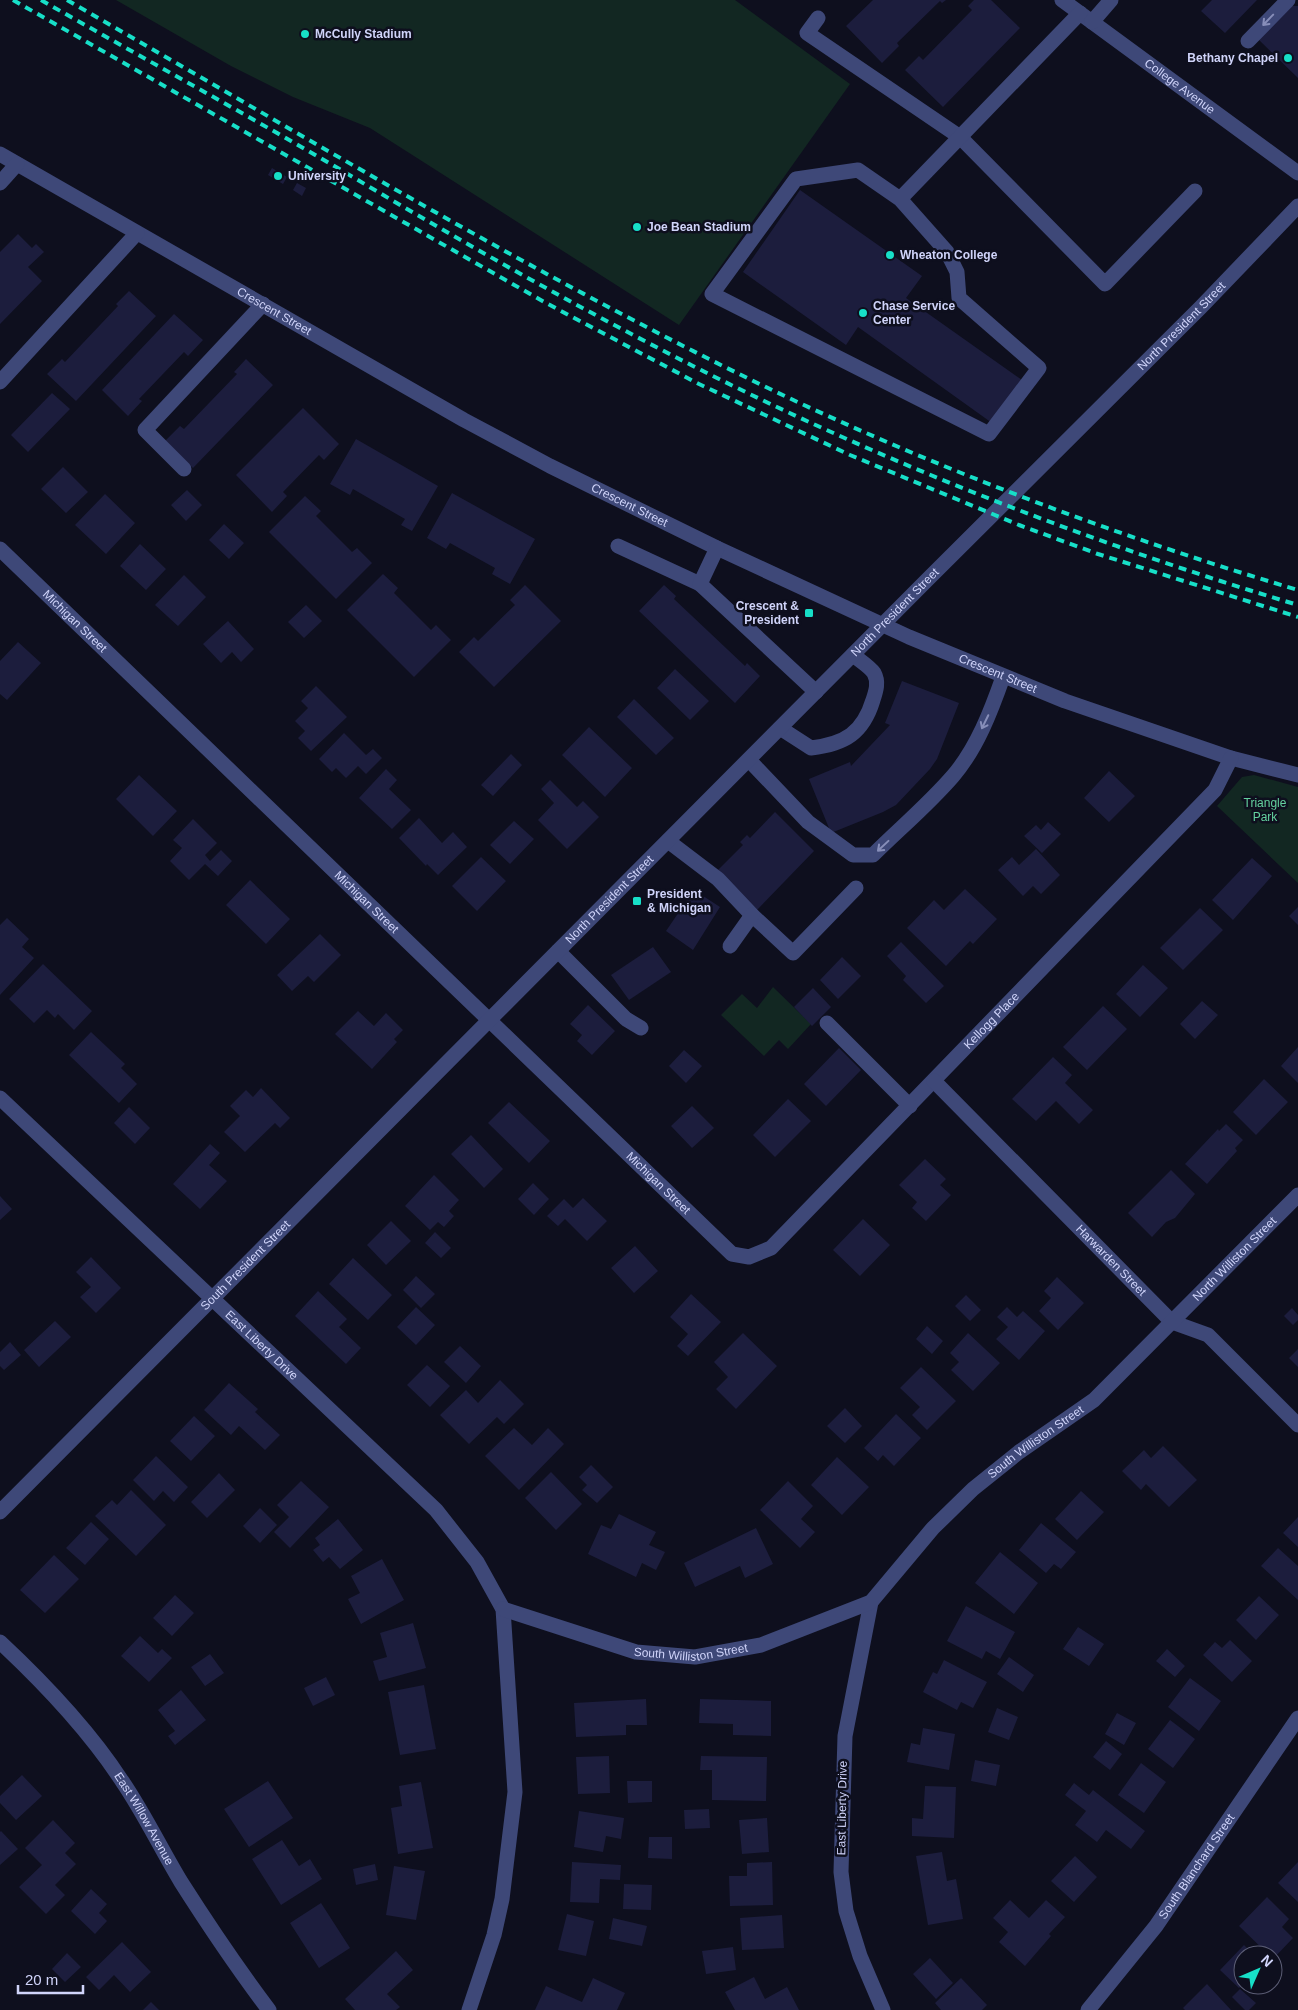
<svg xmlns="http://www.w3.org/2000/svg" width="1298" height="2010" viewBox="0 0 1298 2010" font-family="Helvetica,sans-serif">
  <style>
    .green { fill: #122722 }
    .building { fill: #1c1d3d }
    .lines { fill: none; stroke-linecap: round; stroke-linejoin: round }
    .minor { stroke: #3e4878; stroke-width: 15 }
    .rail { stroke: #17dfc8; stroke-width: 4; stroke-dasharray: 8 6; stroke-linecap: butt }
    .oneway { stroke: #878eb9 }
    .poi-dot { fill: #17dfc8; stroke: #0e0f1e; stroke-width: 2 }
    .labels { text-anchor: middle; dominant-baseline: central; stroke-width: 5; stroke-linejoin: round; paint-order: stroke }
    .poi-label { font-size: 12px; font-weight: bold; fill: #d0d4fa; stroke: #0e0f1e; text-anchor: start }
    .street-label { font-size: 12px; fill: #d0d4fa; stroke: #0e0f1e }
    .park-label { font-size: 12px; fill: #64d29f; stroke: #0e0f1e }
  </style>
  <rect width="100%" height="100%" fill="#0e0f1e"/>
  <path class="green" d="M116 0H735L850 84 679 325 370 128 293 97 231 66Z
    M1254 775 1298 787V883L1217 806 1242 777Z
    M773 987 811 1024 788 1049 779 1040 764 1056 721 1015 742 994 757 1008Z"/>
  <path class="building" d="M873 0H946L942 3 940 1 897 43 899 46 882 63 846 26Z
    M974 0H991L1020 28 943 107 905 70 919 56 923 60 972 10 968 6Z
    M1212 0H1257L1225 33 1201 11Z
    M1288 6H1298V78L1257 38Z
    M272 168 287 177 283 184 268 175Z
    M297 183 306 188 302 196 293 190Z
    M800 190 922 276 906 298 1022 380 992 423 858 327 846 345 743 272Z
    M18 234 32 248 36 244 44 252 28 267 42 281 0 324V252Z
    M129 291 156 316 76 401 47 374 62 359 65 362 118 306 116 304Z
    M174 314 203 340 188 356 184 352 139 399 142 401 128 416 102 390Z
    M246 359 273 385 193 468 165 441 180 426 184 429 237 374 234 372Z
    M52 393 70 409 28 452 11 435Z
    M303 408 339 444 324 460 319 455 283 492 287 496 272 512 236 475Z
    M356 439 438 486 412 531 401 525 405 519 353 489 350 495 330 484Z
    M63 467 88 492 66 513 41 489Z
    M187 490 202 505 186 521 171 505Z
    M452 493 535 539 510 584 492 574 495 568 450 543 446 549 427 538Z
    M105 494 135 523 106 554 75 525Z
    M305 496 321 511 316 516 352 552 357 548 372 563 336 599 269 532Z
    M224 524 244 543 229 559 209 540Z
    M140 544 166 569 146 590 120 566Z
    M383 574 398 588 394 593 431 630 436 625 451 640 414 677 347 610Z
    M184 575 206 597 178 626 155 605Z
    M525 585 561 621 494 687 459 652 474 637 478 641 515 605 510 600Z
    M664 585 676 596 674 599 745 666 747 663 760 676 735 703 639 611Z
    M306 605 322 621 304 638 288 622Z
    M228 621 254 649 241 662 232 652 221 663 203 644Z
    M18 642 41 663 7 700 0 694V661Z
    M675 669 709 701 690 720 657 688Z
    M902 681 959 703 937 759 930 769 896 805 883 812 831 833 809 779 850 762 851 766 890 725 885 723Z
    M316 686 347 717 311 751 298 738 305 731 295 721 308 708 301 701Z
    M634 699 674 738 656 755 617 717Z
    M589 727 632 768 605 797 562 755Z
    M344 733 366 755 373 749 382 758 366 774 358 766 346 778 336 768 332 772 319 759Z
    M511 754 522 765 493 796 481 785Z
    M386 769 397 780 389 789 411 810 392 829 359 798Z
    M1109 771 1135 796 1109 822 1084 798Z
    M139 775 177 811 153 836 116 799Z
    M550 780 577 807 583 801 599 817 567 849 538 820 554 803 541 789Z
    M775 812 814 851 757 910 717 871 743 845 740 842 747 835 750 838Z
    M419 818 442 843 453 832 467 847 438 875 427 864 426 866 399 838Z
    M193 819 217 843 205 855 210 861 221 850 232 861 218 876 205 864 189 880 170 861 182 848 173 840Z
    M514 821 534 839 510 864 490 845Z
    M1048 822 1061 834 1042 853 1024 836 1036 825 1041 830Z
    M1036 849 1060 875 1041 894 1033 886 1023 896 998 870 1012 857 1019 865Z
    M481 857 506 881 477 911 452 886Z
    M1252 858 1272 876 1233 920 1212 900Z
    M250 880 290 919 266 944 226 905Z
    M965 889 997 919 973 944 970 941 946 966 907 928 934 900 944 910Z
    M694 890 720 907 693 950 666 931Z
    M1298 907V925L1289 916Z
    M1200 908 1223 930 1183 970 1160 948Z
    M7 918 29 939 22 947 34 958 0 995V925Z
    M320 934 341 955 314 982 308 976 292 991 277 975Z
    M901 942 944 986 926 1003 903 980 906 976 887 956Z
    M653 947 671 972 629 1000 611 975Z
    M842 957 861 976 838 999 820 980Z
    M43 964 92 1011 74 1030 58 1014 55 1018 47 1010 34 1023 9 999Z
    M1143 965 1168 988 1140 1017 1116 994Z
    M813 988 831 1007 812 1026 794 1007Z
    M1202 1001 1218 1015 1195 1039 1180 1024Z
    M588 1005 615 1031 592 1055 577 1041 582 1035 570 1024Z
    M1103 1006 1127 1029 1087 1070 1063 1047Z
    M358 1011 374 1026 386 1013 403 1030 394 1039 397 1042 372 1069 335 1034Z
    M91 1032 125 1064 121 1068 137 1084 119 1103 69 1055Z
    M1298 1047V1083L1281 1066Z
    M839 1048 861 1070 826 1106 804 1084Z
    M684 1050 702 1066 686 1083 669 1066Z
    M1053 1057 1072 1075 1065 1083 1093 1110 1079 1124 1056 1101 1036 1121 1012 1099Z
    M1264 1079 1288 1102 1256 1135 1233 1112Z
    M261 1088 290 1118 280 1128 275 1123 245 1152 224 1132 240 1116 230 1106 246 1090 253 1097Z
    M788 1099 811 1121 775 1157 753 1135Z
    M509 1102 550 1141 529 1163 488 1123Z
    M692 1106 714 1128 692 1148 671 1126Z
    M129 1107 150 1128 135 1144 114 1123Z
    M1226 1124 1243 1140 1235 1148 1237 1151 1207 1184 1185 1164 1218 1129 1219 1131Z
    M471 1135 503 1169 484 1188 451 1154Z
    M210 1144 220 1153 209 1165 227 1181 200 1209 173 1184Z
    M925 1159 946 1179 940 1185 951 1195 926 1221 912 1208 917 1202 899 1185Z
    M1171 1170 1195 1194 1175 1218 1166 1222 1152 1237 1128 1213Z
    M434 1175 459 1200 449 1211 454 1216 444 1227 438 1222 430 1230 405 1206Z
    M533 1183 549 1199 534 1215 518 1199Z
    M0 1196 12 1209 0 1220Z
    M583 1198 607 1221 587 1241 565 1219 558 1226 547 1216 564 1199 573 1208Z
    M863 1219 890 1245 860 1276 833 1250Z
    M391 1221 411 1241 386 1265 367 1245Z
    M435 1232 451 1248 441 1258 425 1243Z
    M635 1246 658 1271 634 1293 611 1268Z
    M91 1257 121 1288 96 1313 80 1297 91 1287 76 1272Z
    M353 1258 392 1295 368 1320 329 1284Z
    M416 1276 435 1294 421 1308 403 1290Z
    M1057 1277 1084 1303 1058 1330 1039 1311 1051 1298 1044 1291Z
    M318 1291 347 1319 339 1327 361 1348 346 1364 295 1316Z
    M691 1294 721 1322 688 1356 677 1346 688 1334 670 1317Z
    M966 1295 981 1310 970 1321 955 1306Z
    M416 1307 435 1325 416 1345 397 1327Z
    M1007 1307 1017 1317 1023 1311 1045 1331 1019 1360 996 1339 1008 1327 997 1317Z
    M1292 1308 1298 1315V1320L1293 1325 1284 1316Z
    M55 1321 71 1337 39 1367 24 1350Z
    M927 1326 943 1341 932 1354 916 1339Z
    M743 1333 777 1366 736 1409 716 1389 728 1377 714 1362Z
    M968 1333 1000 1363 973 1391 951 1370 959 1362 950 1353Z
    M10 1342 21 1355 4 1370 0 1366V1352Z
    M460 1346 481 1366 466 1383 444 1362Z
    M1298 1349V1367L1289 1358Z
    M427 1365 450 1386 430 1407 407 1385Z
    M921 1367 956 1401 927 1430 912 1415 920 1407 900 1388Z
    M500 1380 524 1404 504 1424 497 1417 469 1444 440 1415 466 1390 478 1403Z
    M229 1383 258 1409 255 1412 280 1435 265 1450 239 1426 231 1435 204 1410Z
    M845 1408 862 1426 845 1443 827 1426Z
    M896 1414 921 1438 894 1466 883 1455 878 1461 864 1448Z
    M194 1416 215 1436 191 1461 170 1441Z
    M514 1428 532 1445 548 1428 564 1444 519 1490 485 1456Z
    M1163 1446 1197 1480 1169 1507 1146 1484 1141 1490 1122 1471 1144 1450 1151 1458Z
    M156 1456 188 1487 174 1502 163 1491 154 1501 133 1480Z
    M837 1457 869 1487 842 1515 811 1485Z
    M591 1465 613 1487 597 1503 582 1490 587 1485 579 1477Z
    M551 1472 582 1504 556 1530 525 1498Z
    M219 1473 235 1490 207 1518 191 1502Z
    M301 1481 329 1507 290 1548 274 1532 289 1517 277 1505Z
    M788 1481 813 1506 801 1519 815 1532 800 1548 760 1510Z
    M131 1490 166 1525 136 1556 95 1516 112 1500 117 1505Z
    M1081 1491 1104 1512 1077 1540 1055 1519Z
    M260 1508 277 1525 260 1543 243 1526Z
    M619 1514 656 1532 649 1545 665 1552 656 1570 642 1563 636 1577 588 1554 601 1525 611 1529Z
    M1298 1517V1547L1283 1533Z
    M338 1519 363 1550 340 1569 329 1557 323 1562 313 1550 320 1545 315 1538Z
    M91 1522 109 1539 85 1565 66 1548Z
    M1041 1523 1076 1552 1061 1569 1054 1564 1046 1573 1019 1550Z
    M756 1528 773 1564 745 1578 740 1566 695 1587 684 1563Z
    M1278 1548 1298 1566V1600L1261 1566Z
    M1000 1552 1038 1583 1014 1614 975 1583Z
    M54 1555 79 1579 45 1613 20 1590Z
    M382 1559 404 1600 361 1624 348 1599 360 1593 351 1576Z
    M175 1595 194 1613 172 1636 153 1618Z
    M1259 1596 1279 1615 1256 1640 1236 1620Z
    M966 1606 1015 1632 1000 1659 986 1651 982 1659 947 1641Z
    M413 1623 426 1668 379 1681 373 1661 387 1657 380 1633Z
    M1078 1627 1104 1644 1089 1666 1063 1649Z
    M140 1636 158 1653 162 1649 172 1658 149 1682 121 1656Z
    M1230 1640 1252 1661 1232 1682 1203 1655 1215 1642 1222 1648Z
    M1167 1649 1185 1666 1175 1677 1156 1661Z
    M210 1654 224 1673 205 1686 191 1667Z
    M1009 1657 1034 1675 1023 1692 997 1674Z
    M944 1660 987 1682 973 1708 961 1702 957 1710 923 1692 933 1672 937 1674Z
    M326 1677 335 1695 313 1706 304 1688Z
    M1190 1678 1221 1701 1199 1731 1168 1707Z
    M424 1685 436 1749 400 1755 388 1692Z
    M181 1690 206 1720 175 1745 168 1736 175 1731 158 1710Z
    M646 1699 647 1725H626V1735L576 1737 574 1703Z
    M700 1699 771 1701V1736L733 1735V1724L699 1723Z
    M997 1708 1018 1717 1009 1740 988 1732Z
    M1117 1713 1136 1723 1124 1745 1105 1734Z
    M1170 1720 1195 1739 1173 1768 1148 1749Z
    M923 1728 955 1734 949 1770 907 1762 911 1743 920 1745Z
    M1106 1741 1122 1754 1110 1770 1093 1757Z
    M609 1756 610 1793 578 1794 576 1757Z
    M701 1756 767 1757 766 1801 712 1800V1770H700Z
    M975 1760 1000 1765 996 1786 971 1781Z
    M1141 1763 1166 1782 1144 1813 1118 1795Z
    M22 1775 42 1796 16 1820 0 1803V1796Z
    M268 1781 293 1818 249 1847 224 1809Z
    M627 1781H652V1802L628 1803Z
    M421 1782 433 1848 398 1854 391 1808 402 1806 399 1786Z
    M1074 1783 1089 1795 1093 1790 1145 1831 1131 1849 1106 1830 1097 1842 1075 1825 1086 1811 1065 1795Z
    M925 1786 956 1787 954 1838 912 1836V1818L923 1819Z
    M709 1809 710 1828 685 1829 684 1810Z
    M579 1811 624 1818 621 1839 606 1836 603 1852 574 1847Z
    M767 1818 769 1852 742 1854 739 1820Z
    M53 1820 75 1843 65 1853 76 1864 55 1885 65 1895 46 1914 19 1887 42 1865 25 1848Z
    M1 1831 18 1849 0 1865V1832Z
    M649 1837H672V1859L648 1858Z
    M282 1840 299 1866 310 1859 322 1879 281 1905 252 1859Z
    M942 1852 947 1881 956 1879 963 1919 928 1925 916 1856Z
    M1075 1856 1097 1877 1074 1902 1051 1881Z
    M572 1862 621 1865 620 1880 600 1879 599 1903 570 1902Z
    M772 1862 773 1905 730 1906 729 1876H747V1863Z
    M1298 1862V1902L1278 1883Z
    M375 1864 378 1880 356 1885 353 1869Z
    M394 1866 425 1871 416 1920 386 1915Z
    M624 1884 652 1885 651 1910 623 1909Z
    M91 1889 107 1904 99 1913 107 1921 95 1934 71 1911Z
    M1267 1897 1289 1919 1282 1927 1293 1938 1273 1959V1955H1269L1239 1926Z
    M1010 1900 1029 1918 1046 1900 1065 1917 1049 1934 1051 1936 1025 1966 999 1942 1008 1932 993 1918Z
    M321 1903 350 1948 319 1968 290 1923Z
    M567 1914 594 1921 586 1956 558 1950Z
    M782 1915 784 1948 742 1950 740 1918Z
    M613 1918 647 1926 642 1946 609 1939Z
    M122 1942 151 1972 130 1992 114 1975 99 1990 86 1977Z
    M1244 1945 1254 1955H1243V1984L1239 1988 1220 1970Z
    M733 1947 736 1970 706 1974 702 1951Z
    M396 1951 413 1970 387 1994 400 2007 396 2010H355L345 1999Z
    M67 1953 81 1967 65 1982 52 1969Z
    M930 1958 953 1983 936 1999 913 1974Z
    M754 1977 765 1999 787 1987 799 2010H735L725 1992Z
    M593 1978 625 1993 617 2010H535L546 1986 582 2002Z
    M961 1978 987 2005 982 2010H941L935 2003Z
    M1207 1984 1231 2010H1185L1183 2008Z
    M1240 1989 1256 2003 1249 2010H1245L1232 1997Z
    M151 2002 159 2010H143Z"/>
  <g class="lines">
    <g class="minor">
      <path id="s1" d="M1062 0 1298 173"/>
      <path d="M818 18 807 33 960 137 1105 284 1195 191"/>
      <path d="M1092 22 1111 0"/>
      <path d="M1248 41 1288 0"/>
      <path id="s2" d="M0 154 464 420 550 466 717 548 909 637 1065 701 1231 758 1298 775"/>
      <path d="M0 183 17 164"/>
      <path d="M900 199 947 252 957 272 959 298 1039 368 989 434 712 294 796 179 858 170 900 199 1080 13"/>
      <path d="M0 382 137 233"/>
      <path d="M184 469 145 430 263 304"/>
      <path d="M618 546 700 584"/>
      <path d="M717 548 700 584 816 692"/>
      <path id="s3" d="M0 549 732 1254 749 1257 771 1248 1215 790 1231 758"/>
      <path d="M780 728 811 748C845 744 863 733 873 700 876 691 879 682 874 673 870 667 859 660 853 655"/>
      <path d="M749 760 808 822 853 855H873C899 829 928 805 953 776 977 748 991 711 1003 677"/>
      <path d="M668 841 718 879 752 915 793 953 856 888"/>
      <path d="M730 946 752 915"/>
      <path d="M558 951 626 1019 641 1028"/>
      <path d="M827 1023 910 1106"/>
      <path id="s4" d="M934 1081 1172 1322 1208 1335 1298 1425"/>
      <path id="s5" d="M0 1098 436 1510 477 1562 503 1609 515 1792 502 1899 494 1935 469 2010"/>
      <path id="s6" d="M0 1512 926 581 1201 307 1298 206"/>
      <path d="M871 1602 845 1736 841 1872 846 1911 860 1956 883 2010"/>
      <path id="s7" d="M503 1609 636 1652 695 1657 761 1645 871 1602 933 1528 973 1489 1019 1452 1094 1400 1298 1195"/>
      <path id="s8" d="M0 1642C45 1684 88 1729 122 1781 144 1813 161 1849 181 1882 209 1926 238 1969 269 2010"/>
      <path id="s9" d="M1088 2010 1156 1926 1298 1718"/>
    </g>
    <path class="rail" d="M13 0 546 303 699 384 850 455 1019 525 1098 554 1298 617
      M41 0C141 57 242 112 341 170 460 241 580 309 703 371 894 467 1094 544 1298 605
      M67 0C280 122 490 249 709 359 897 454 1096 530 1298 590"/>
  </g>
  <defs><path id="oneway-shaft" d="M-6 0H5M1.5-3L5.5 0L1.5 3" fill="none" stroke-width="1.6" stroke-linecap="round" stroke-linejoin="round" transform="scale(1.25)"/></defs>
  <g class="oneway">
    <use href="#oneway-shaft" transform="translate(1268 20) rotate(134)"/>
    <use href="#oneway-shaft" transform="translate(985 722) rotate(116)"/>
    <use href="#oneway-shaft" transform="translate(883 846) rotate(137)"/>
  </g>
  <g class="poi-dot">
    <circle cx="305" cy="34" r="5"/>
    <circle cx="1288" cy="58" r="5"/>
    <circle cx="278" cy="176" r="5"/>
    <circle cx="637" cy="227" r="5"/>
    <circle cx="890" cy="255" r="5"/>
    <circle cx="863" cy="313" r="5"/>
    <rect x="804" y="608" width="10" height="10" rx="2.5"/>
    <rect x="632" y="896" width="10" height="10" rx="2.5"/>
  </g>
  <g class="labels">
    <g class="poi-label">
      <text x="315" y="34">McCully Stadium</text>
      <text x="1278" y="58" text-anchor="end">Bethany Chapel</text>
      <text x="288" y="176">University</text>
      <text x="647" y="227">Joe Bean Stadium</text>
      <text x="900" y="255">Wheaton College</text>
      <text x="873" y="306">Chase Service<tspan x="873" dy="14">Center</tspan></text>
      <text x="799" y="606" text-anchor="end">Crescent &amp;<tspan x="799" dy="14">President</tspan></text>
      <text x="647" y="894">President<tspan x="647" dy="14">&amp; Michigan</tspan></text>
    </g>
    <g class="street-label">
      <text stroke="none"><textPath href="#s1" startOffset="146">College Avenue</textPath></text>
      <text stroke="none"><textPath href="#s2" startOffset="316">Crescent Street</textPath></text>
      <text stroke="none"><textPath href="#s6" startOffset="1674">North President Street</textPath></text>
      <text stroke="none"><textPath href="#s2" startOffset="721">Crescent Street</textPath></text>
      <text stroke="none"><textPath href="#s6" startOffset="1269">North President Street</textPath></text>
      <text stroke="none"><textPath href="#s3" startOffset="104">Michigan Street</textPath></text>
      <text stroke="none"><textPath href="#s2" startOffset="1126">Crescent Street</textPath></text>
      <text stroke="none"><textPath href="#s6" startOffset="864">North President Street</textPath></text>
      <text stroke="none"><textPath href="#s3" startOffset="509">Michigan Street</textPath></text>
      <text stroke="none"><textPath href="#s3" startOffset="1374">Kellogg Place</textPath></text>
      <text stroke="none"><textPath href="#s3" startOffset="914">Michigan Street</textPath></text>
      <text stroke="none"><textPath href="#s7" startOffset="886">North Williston Street</textPath></text>
      <text stroke="none"><textPath href="#s4" startOffset="252">Harwarden Street</textPath></text>
      <text stroke="none"><textPath href="#s6" startOffset="348">South President Street</textPath></text>
      <text stroke="none"><textPath href="#s5" startOffset="360">East Liberty Drive</textPath></text>
      <text stroke="none"><textPath href="#s7" startOffset="615">South Williston Street</textPath></text>
      <text stroke="none"><textPath href="#s7" startOffset="195">South Williston Street</textPath></text>
      <text transform="translate(842 1808) rotate(-89)">East Liberty Drive</text>
      <text stroke="none"><textPath href="#s8" startOffset="229">East Willow Avenue</textPath></text>
      <text stroke="none"><textPath href="#s9" startOffset="180">South Blanchard Street</textPath></text>
    </g>
    <g class="park-label">
      <text x="1265" y="803">Triangle<tspan x="1265" dy="14">Park</tspan></text>
    </g>
  </g>
  <g transform="translate(1258 1970) rotate(45)"><circle r="24" fill="#0e0f1e" stroke="#5c5e76"/>
  <path d="M0-4L9 19L0 12L-9 19Z" fill="#17dfc8"/>
  <text y="-8" font-size="14" font-weight="bold" text-anchor="middle" fill="#d0d4fa">N</text>
  </g>
  <path d="M18 1985v8h65v-8" fill="none" stroke="#d0d4fa" stroke-width="2.5"/>
  <text x="25" y="1985" font-size="15" fill="#d0d4fa" stroke="#0e0f1e" stroke-width="4" paint-order="stroke">20 m</text>
</svg>
